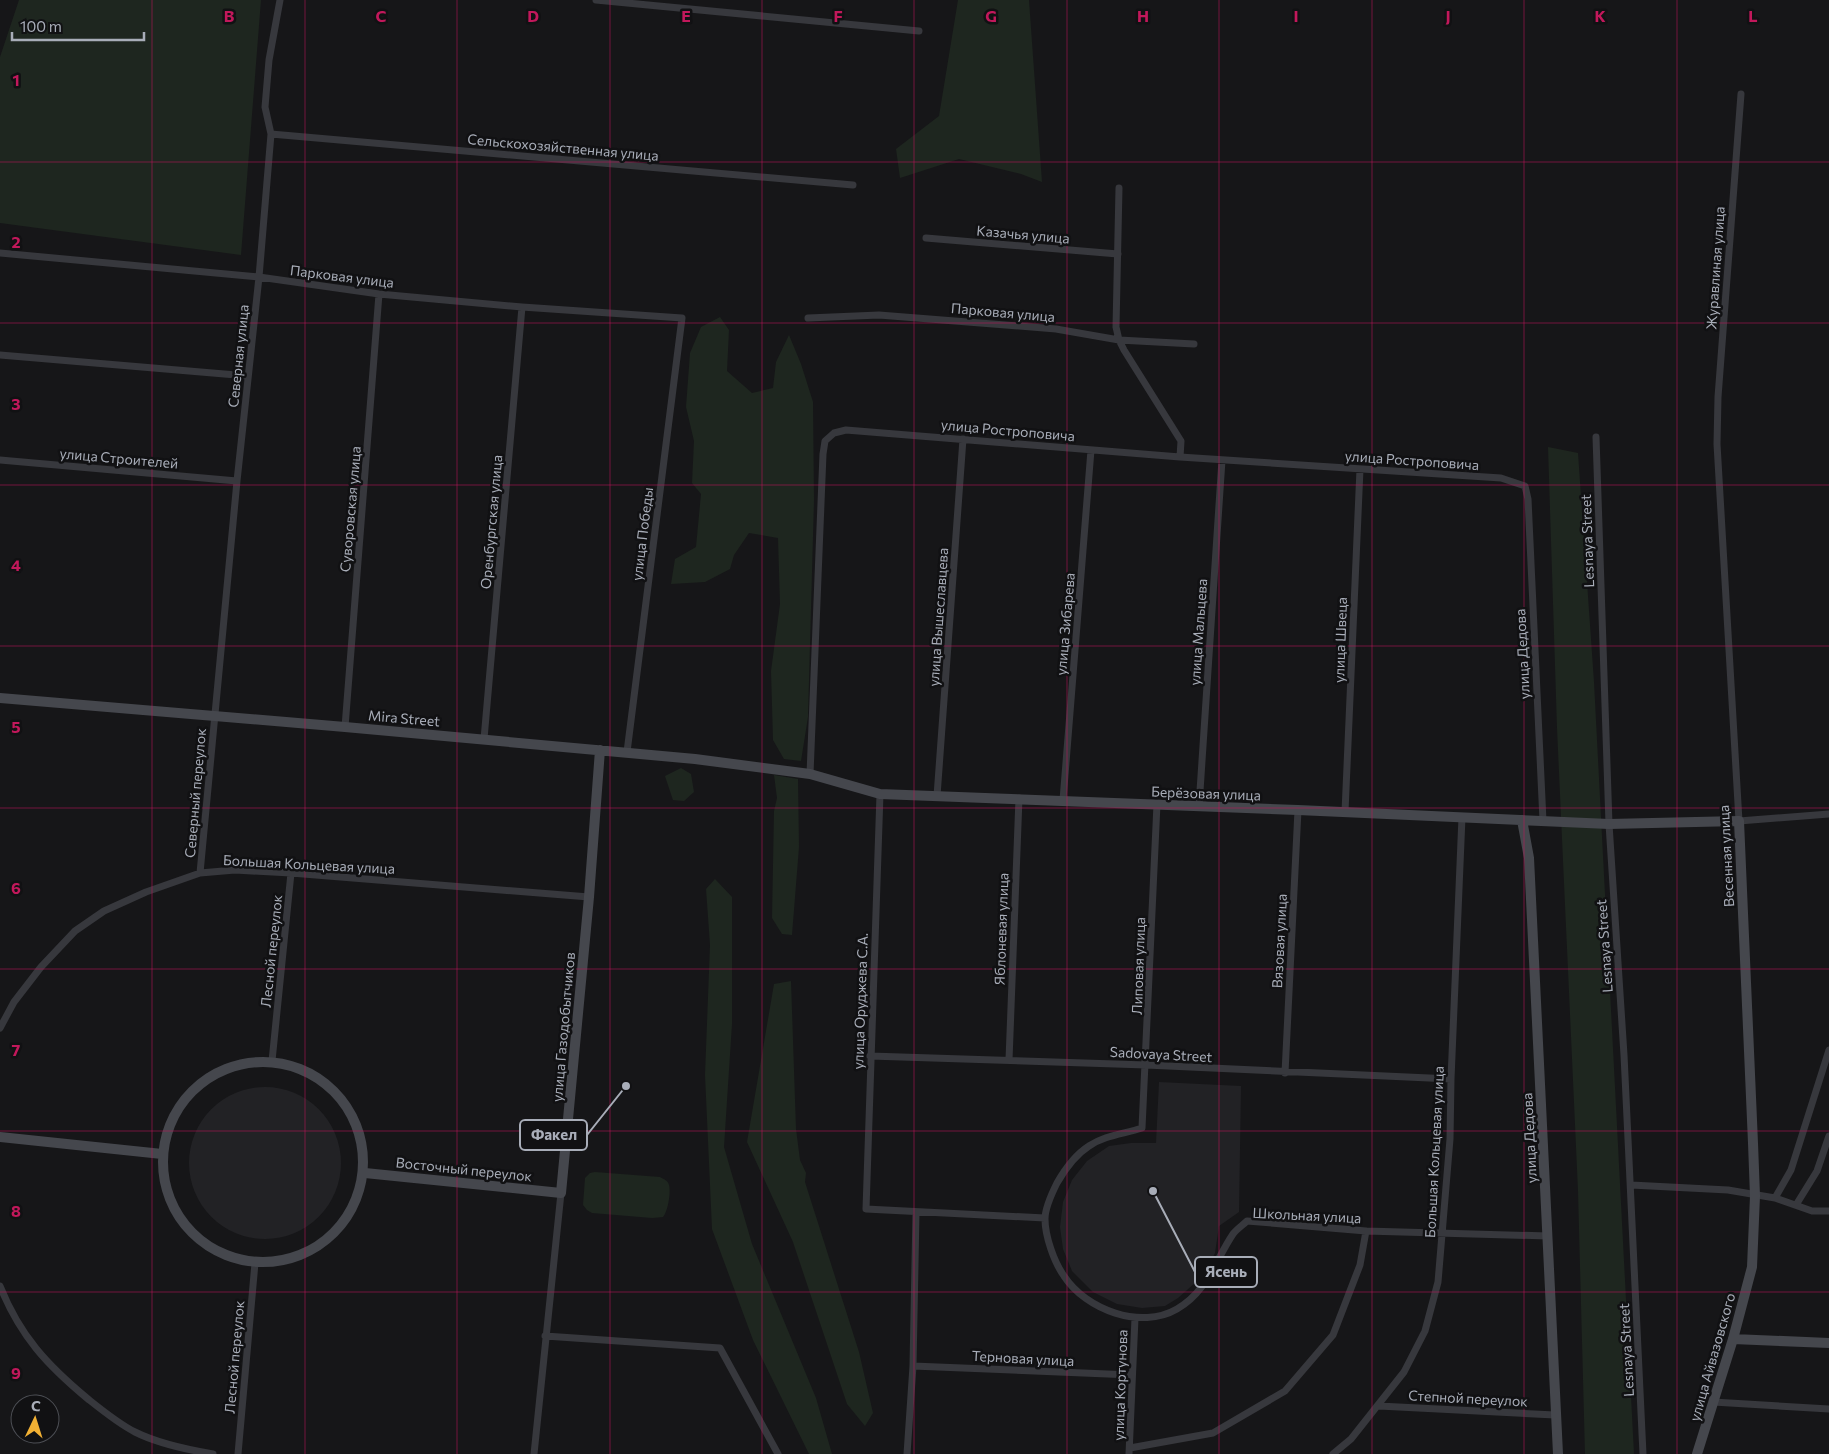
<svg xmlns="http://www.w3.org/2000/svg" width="1829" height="1454" viewBox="0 0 1829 1454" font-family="Commissioner,sans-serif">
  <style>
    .built { fill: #222225 }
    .green { fill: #1e261f }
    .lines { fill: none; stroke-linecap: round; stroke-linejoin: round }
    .street { stroke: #37383d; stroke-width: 7 }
    .secondary { stroke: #45474d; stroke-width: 10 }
    .grid { fill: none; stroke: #c2185b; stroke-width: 1; stroke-opacity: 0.55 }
    .labels { text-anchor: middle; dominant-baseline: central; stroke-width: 5; stroke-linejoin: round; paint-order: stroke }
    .street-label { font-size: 14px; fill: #a8adb8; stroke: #111113 }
    .grid-label { font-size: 16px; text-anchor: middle; font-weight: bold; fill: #c2185b; stroke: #111113; stroke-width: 5; stroke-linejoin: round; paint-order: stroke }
    .leader { fill: none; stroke: #a8adb8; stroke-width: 2 }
    .callout-dot { fill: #a8adb8; stroke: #111113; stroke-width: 2 }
    .callout { fill: #111113; stroke: #a8adb8; stroke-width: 2 }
    .callout-label { font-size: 15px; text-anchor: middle; font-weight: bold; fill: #a8adb8 }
  </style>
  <rect width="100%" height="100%" fill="#161618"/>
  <path class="built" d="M1159 1082 1241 1086 1239 1212 1219 1226 1215 1253 1208 1267 1196 1282 1178 1298 1165 1306 1142 1308 1117 1304 1093 1292 1072 1271 1063 1249 1060 1227 1063 1202 1072 1180 1087 1161 1109 1146 1131 1143H1156Z
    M189 1163a76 76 0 1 1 152 0a76 76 0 1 1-152 0Z"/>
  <path class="green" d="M19 0H261L241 255 0 223V57Z
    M958 0H1029L1042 182 1021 174 959 159 900 178 896 149 939 116Z
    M720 317 729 330 727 371 752 393 773 388 776 362 789 335 801 364 813 402 814 500 808 717 801 761 784 759 773 740 771 671 780 604 778 538 749 533 734 555 730 569 705 582 671 584 675 559 696 547 701 494 692 483 694 441 686 407 690 353 701 327Z
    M1548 447 1578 453 1594 682 1634 1454H1585L1578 1191 1557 728Z
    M681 768 691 774 694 792 684 801 673 800 665 776Z
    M774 775 798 779 799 847 792 935 782 934 772 918 774 811 777 798Z
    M715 879 732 897V1024L724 1147 752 1244 816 1398 832 1454H809L753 1340 712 1229 705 1075 710 945 706 889Z
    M791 981 796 1129 800 1160 806 1173 805 1182 859 1352 873 1413 865 1426 847 1404 793 1242 747 1142 774 984Z
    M595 1172 660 1177C663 1179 668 1180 669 1185 671 1192 668 1211 663 1217L652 1218 592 1213 587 1210 583 1205 585 1178 590 1173Z"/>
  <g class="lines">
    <path class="street" d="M596 0 919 31
      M1741 94 1718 397 1717 444 1739 821 1829 814
      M271 134 853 185
      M1119 188 1116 327 1119 340 1124 350 1181 441 1180 457
      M926 238 1118 254
      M0 253 259 277 379 294 522 307 682 318 627 752
      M808 318 879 315 1056 329 1119 340 1194 344
      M0 355 248 376
      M1596 437 1609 824 1624 1055 1643 1454
      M0 460 237 481
      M345 727 379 294
      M484 739 522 307
      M810 774 823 454 825 441 834 433 846 430 1180 457 1501 478 1525 486 1528 499 1543 821
      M880 794 866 1209 1045 1218
      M937 796 963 439
      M1063 800 1091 450
      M1157 804 1142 1128C1124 1134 1105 1135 1089 1146 1075 1155 1065 1169 1057 1183 1052 1193 1045 1208 1045 1219 1045 1236 1054 1262 1064 1276 1086 1310 1141 1330 1177 1309 1207 1292 1215 1261 1233 1234 1237 1229 1243 1225 1247 1221L1366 1231 1548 1236
      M1199 806 1222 460
      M1345 812 1360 469
      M200 873 237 481 259 277 271 134 265 107 269 60 280 0
      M0 1028 14 1002 41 967 75 931 104 911 146 892 200 873 235 870 291 873 589 897
      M870 1056 1146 1065 1451 1079
      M1009 1060 1019 798
      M272 1061 291 873
      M1285 1073 1298 810
      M1631 1185 1728 1190 1775 1198 1812 1211H1829
      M1775 1198 1791 1170 1829 1050
      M1796 1205 1817 1171 1829 1136
      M0 1286C20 1336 47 1365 88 1399 103 1411 119 1424 135 1432 157 1443 189 1450 213 1454
      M545 1336 720 1348 778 1454
      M913 1366 1132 1375
      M1713 1402 1829 1409
      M1379 1406 1555 1415
      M1130 1448 1213 1433 1285 1391 1333 1335 1360 1265 1366 1231
      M238 1454 255 1263
      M534 1454 561 1193
      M907 1454 913 1366 916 1213
      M1129 1454 1135 1318
      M1333 1454 1351 1439 1404 1372 1425 1331 1438 1282 1450 1139 1451 1079 1462 817"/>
    <path class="secondary" d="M0 698 345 727 695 759 810 774 880 794 1298 810 1609 824 1739 821 1753 1143 1755 1196 1752 1267 1733 1339 1697 1454
      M1522 820 1529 858 1558 1454
      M163 1162a100 100 0 1 1 200 0a100 100 0 1 1-200 0Z
      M0 1137 162 1154
      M365 1173 561 1193 589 897 600 750
      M1733 1339 1829 1343"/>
  </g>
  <path class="grid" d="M152 0V1454M305 0V1454M457 0V1454M610 0V1454M762 0V1454M914 0V1454M1067 0V1454M1219 0V1454M1372 0V1454M1524 0V1454M1677 0V1454M0 162H1829M0 323H1829M0 485H1829M0 646H1829M0 808H1829M0 969H1829M0 1131H1829M0 1292H1829"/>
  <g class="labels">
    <g class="street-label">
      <text transform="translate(563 147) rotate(5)">Сельскохозяйственная улица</text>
      <text transform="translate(1023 234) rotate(5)">Казачья улица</text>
      <text transform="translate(1715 268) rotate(-86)">Журавлиная улица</text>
      <text transform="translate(342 276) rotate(7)">Парковая улица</text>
      <text transform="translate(1003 312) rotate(5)">Парковая улица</text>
      <text transform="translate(238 356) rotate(-84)">Северная улица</text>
      <text transform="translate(1008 430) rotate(5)">улица Ростроповича</text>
      <text transform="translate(119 458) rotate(5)">улица Строителей</text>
      <text transform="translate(1412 460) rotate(4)">улица Ростроповича</text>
      <text transform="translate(350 509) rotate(-85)">Суворовская улица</text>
      <text transform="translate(491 522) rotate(-85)">Оренбургская улица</text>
      <text transform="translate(642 534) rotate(-83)">улица Победы</text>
      <text transform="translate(1587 541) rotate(-92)">Lesnaya Street</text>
      <text transform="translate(938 617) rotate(-86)">улица Вышеславцева</text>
      <text transform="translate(1065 624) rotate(-85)">улица Зибарева</text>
      <text transform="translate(1198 632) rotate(-86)">улица Мальцева</text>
      <text transform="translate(1340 640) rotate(-88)">улица Швеца</text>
      <text transform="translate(1522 654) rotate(-93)">улица Дедова</text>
      <text transform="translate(404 718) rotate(5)">Mira Street</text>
      <text transform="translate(195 793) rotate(-85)">Северный переулок</text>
      <text transform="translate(1206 793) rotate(2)">Берёзовая улица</text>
      <text transform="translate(1726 856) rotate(-93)">Весенная улица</text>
      <text transform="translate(309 864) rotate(3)">Большая Кольцевая улица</text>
      <text transform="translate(1001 929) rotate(-88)">Яблоневая улица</text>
      <text transform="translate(1279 941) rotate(-87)">Вязовая улица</text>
      <text transform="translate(1604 946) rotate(-94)">Lesnaya Street</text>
      <text transform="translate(271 951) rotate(-84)">Лесной переулок</text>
      <text transform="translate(1138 966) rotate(-88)">Липовая улица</text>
      <text transform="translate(860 1001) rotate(-88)">улица Оруджева С.А.</text>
      <text transform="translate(563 1027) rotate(-85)">улица Газодобытчиков</text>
      <text transform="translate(1161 1054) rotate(3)">Sadovaya Street</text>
      <text transform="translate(1529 1138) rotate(-93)">улица Дедова</text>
      <text transform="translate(1434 1152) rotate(-87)">Большая Кольцевая улица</text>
      <text transform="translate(464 1169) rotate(6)">Восточный переулок</text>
      <text transform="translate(1307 1215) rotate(3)">Школьная улица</text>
      <text transform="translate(1626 1350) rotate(-93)">Lesnaya Street</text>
      <text transform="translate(234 1357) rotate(-85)">Лесной переулок</text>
      <text transform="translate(1712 1357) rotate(-74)">улица Айвазовского</text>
      <text transform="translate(1023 1358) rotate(3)">Терновая улица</text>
      <text transform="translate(1120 1385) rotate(-88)">улица Кортунова</text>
      <text transform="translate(1468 1398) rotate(3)">Степной переулок</text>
    </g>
  </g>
  <g class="grid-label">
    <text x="229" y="22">B</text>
    <text x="381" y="22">C</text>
    <text x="533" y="22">D</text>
    <text x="686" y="22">E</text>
    <text x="838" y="22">F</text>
    <text x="991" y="22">G</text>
    <text x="1143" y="22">H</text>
    <text x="1296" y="22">I</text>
    <text x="1448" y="22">J</text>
    <text x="1600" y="22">K</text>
    <text x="1753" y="22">L</text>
    <text x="16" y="86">1</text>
    <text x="16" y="248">2</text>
    <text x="16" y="410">3</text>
    <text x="16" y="571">4</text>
    <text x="16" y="733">5</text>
    <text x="16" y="894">6</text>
    <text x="16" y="1056">7</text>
    <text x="16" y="1217">8</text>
    <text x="16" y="1379">9</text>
  </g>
  <path class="leader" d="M626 1086L587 1135M1153 1191L1195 1272"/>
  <g class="callout-dot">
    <circle cx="626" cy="1086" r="5"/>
    <circle cx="1153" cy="1191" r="5"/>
  </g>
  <g class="callout">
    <rect x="520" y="1120" width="67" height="30" rx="5"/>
    <rect x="1195" y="1257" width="62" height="30" rx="5"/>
  </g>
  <g class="callout-label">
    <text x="554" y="1140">Факел</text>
    <text x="1226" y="1277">Ясень</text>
  </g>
  <g transform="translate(35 1419) rotate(4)"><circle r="24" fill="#111113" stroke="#4d4f55"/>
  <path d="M0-4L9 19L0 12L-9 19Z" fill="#f2b134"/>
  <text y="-8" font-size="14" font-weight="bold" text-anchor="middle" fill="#a8adb8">С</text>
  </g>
  <path d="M12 32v8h132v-8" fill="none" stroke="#a8adb8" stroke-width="2.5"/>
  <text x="20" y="32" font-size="15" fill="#a8adb8" stroke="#111113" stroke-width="4" paint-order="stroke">100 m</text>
</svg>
